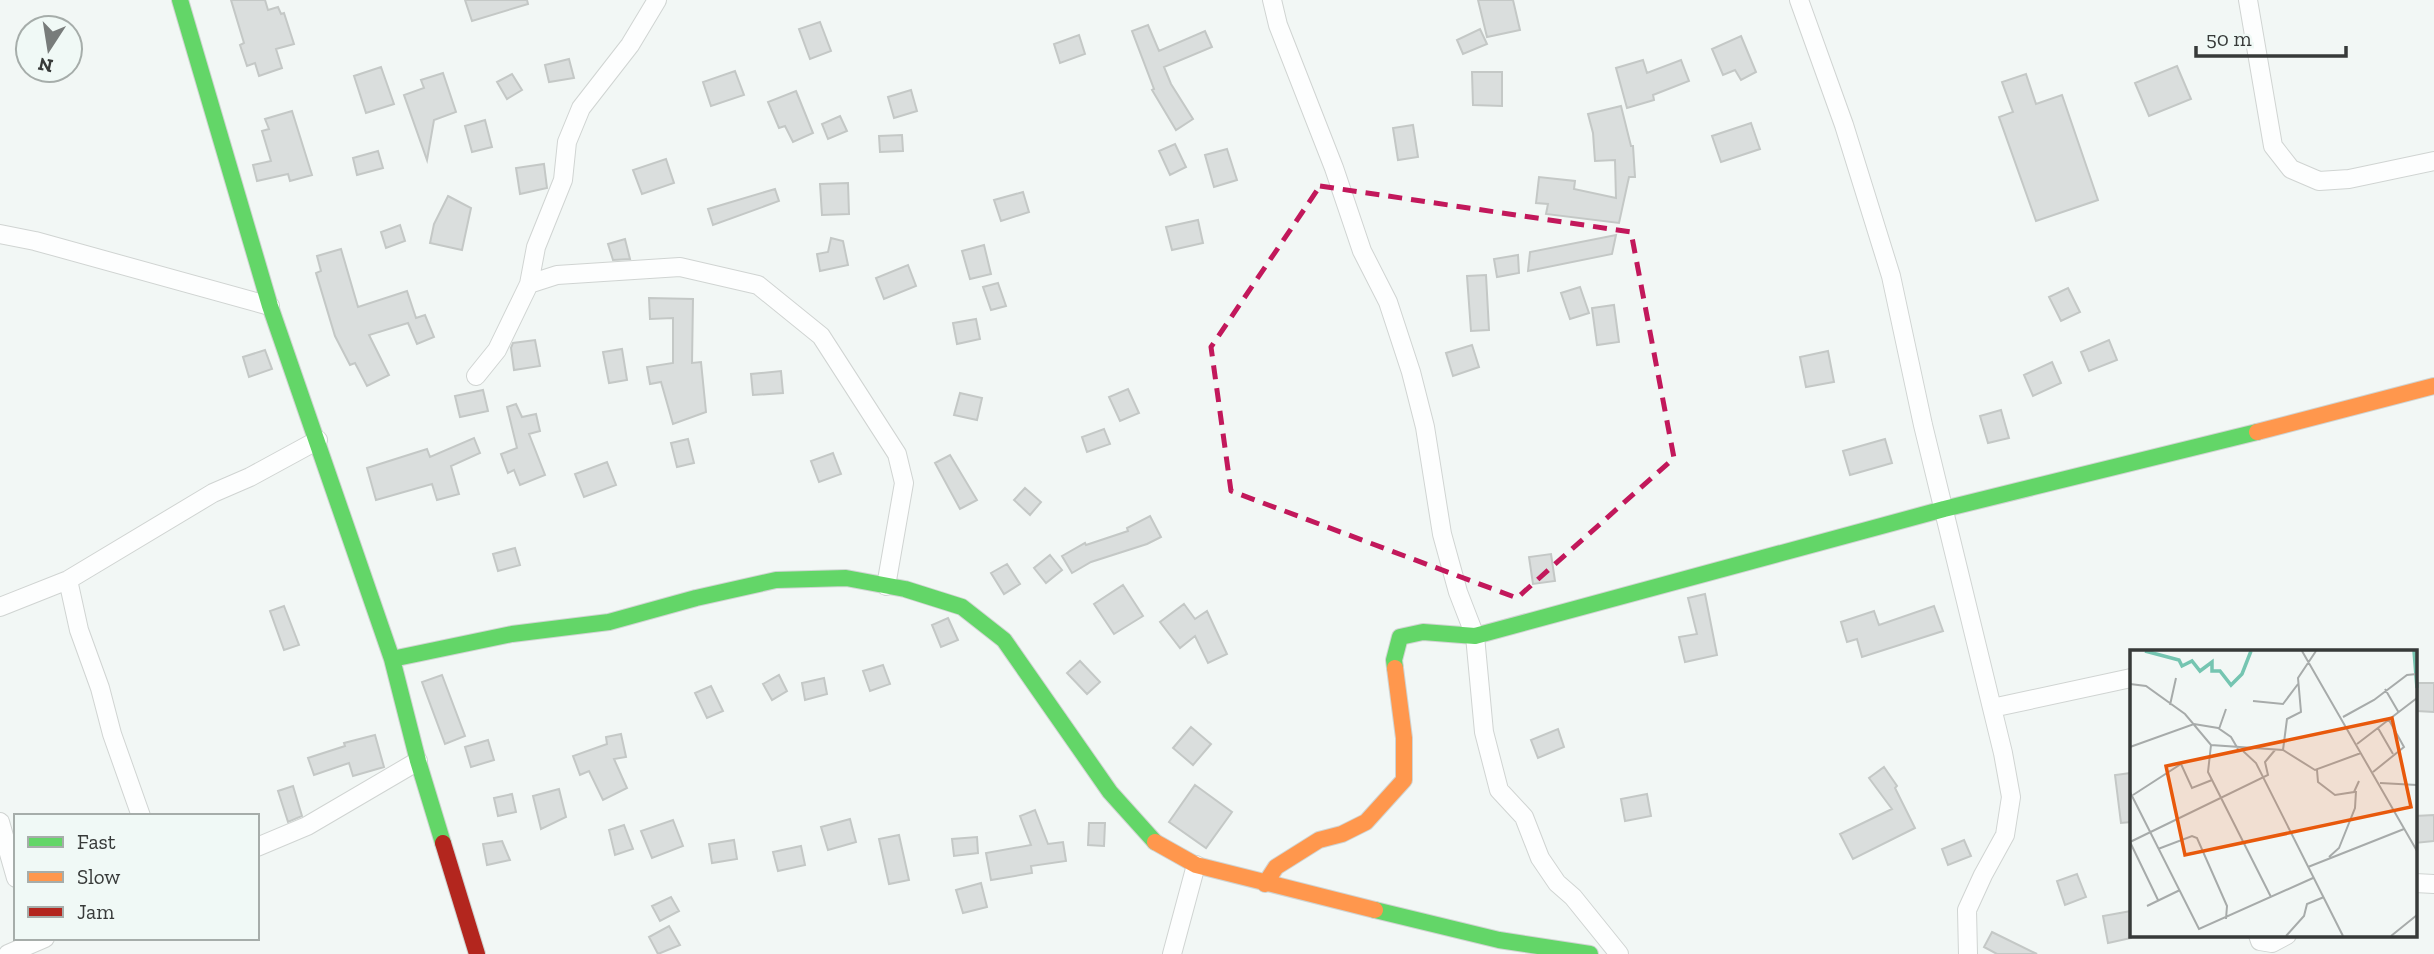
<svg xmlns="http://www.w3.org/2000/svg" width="2434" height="954" viewBox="0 0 2434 954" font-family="'Zilla Slab',serif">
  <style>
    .building { fill: #dadedd; stroke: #c4c8c6; stroke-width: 2 }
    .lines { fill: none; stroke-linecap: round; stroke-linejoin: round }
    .street-casing { stroke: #d0d4d2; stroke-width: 20 }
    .fast-casing { stroke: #d0d4d2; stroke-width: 18 }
    .slow-casing { stroke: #d0d4d2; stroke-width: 18 }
    .jam-casing { stroke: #d0d4d2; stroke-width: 18 }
    .street { stroke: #fdfefe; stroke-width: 18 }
    .fast { stroke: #63d668; stroke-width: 16 }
    .slow { stroke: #ff974d; stroke-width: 16 }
    .jam { stroke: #b3261e; stroke-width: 16 }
    .marked { fill: none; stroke: #c2185b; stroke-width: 5; stroke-dasharray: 14 9; stroke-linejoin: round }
    .inset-river { fill: none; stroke: #75c5b1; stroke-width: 3.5 }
    .inset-road { fill: none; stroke: #a7abaa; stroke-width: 2 }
    .view { fill: #e8590c; fill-opacity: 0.15; stroke: #e8590c; stroke-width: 3.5 }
    .inset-edge { fill: none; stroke: #373a39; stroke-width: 3.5 }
  </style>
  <rect width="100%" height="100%" fill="#f2f7f5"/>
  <path class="building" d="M231 0H265L268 10 278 7 281 14 284 13 294 44 276 49 282 68 259 76 255 63 247 66 240 45 244 43Z
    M465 0H527L528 4 472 21Z
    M1478 0H1513L1520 30 1487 37Z
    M820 22 831 51 810 59 799 29Z
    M1148 25 1159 51 1205 31 1212 47 1164 67 1171 84 1193 119 1176 130 1152 90 1154 89 1132 31Z
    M1480 29 1487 44 1463 54 1457 40Z
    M1079 35 1085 54 1060 63 1054 44Z
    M1741 36 1756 72 1741 80 1735 70 1723 75 1712 49Z
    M569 59 574 78 549 82 545 65Z
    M1643 60 1647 73 1681 60 1689 81 1653 95 1654 100 1627 108 1616 68Z
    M2177 66 2191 99 2149 116 2135 83Z
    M381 67 394 104 366 113 354 76Z
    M735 71 744 95 711 106 703 82Z
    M1472 72H1502V106L1473 105Z
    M443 73 456 112 434 120 427 160 404 95 424 88 421 80Z
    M512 74 522 90 507 99 497 82Z
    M2026 74 2036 104 2062 95 2098 200 2036 221 1999 117 2013 112 2002 82Z
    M911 90 917 111 894 118 888 97Z
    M796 91 813 133 793 142 785 126 779 128 768 102Z
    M1621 106 1631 146H1633L1635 177H1629L1619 223 1546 214 1548 204 1536 203 1539 177 1575 181 1574 189 1616 198 1615 160 1595 161 1593 133 1588 114Z
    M292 111 312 175 290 181 288 174 257 181 253 165 271 161 262 131 269 129 265 119Z
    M840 116 847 131 828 139 822 124Z
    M485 120 492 147 472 152 465 126Z
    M1751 123 1760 149 1721 162 1712 136Z
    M1413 125 1418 157 1398 160 1393 128Z
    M902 135 903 151 880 152 879 136Z
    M1175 144 1186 167 1170 175 1159 151Z
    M1227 149 1237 180 1214 187 1205 155Z
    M378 151 383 168 357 175 353 158Z
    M666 159 674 183 642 194 633 170Z
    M544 164 547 188 520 194 516 168Z
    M848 183 849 214 822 215 820 184Z
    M775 189 779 201 713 225 708 209Z
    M1023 192 1029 212 1001 221 994 200Z
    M448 196 471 208 462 250 430 243 434 224Z
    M1198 220 1203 243 1172 250 1166 227Z
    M400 225 405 241 386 248 381 232Z
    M1616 235 1612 254 1528 271 1530 252Z
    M831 238 843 241 848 265 820 271 817 254 828 252Z
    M625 239 630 259 613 260 608 244Z
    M984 245 991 274 970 279 962 251Z
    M341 249 358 307 407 291 416 318 425 315 434 337 417 344 408 323 369 335 389 375 367 386 355 363 350 365 335 336 316 273 321 271 317 256Z
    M1518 255 1519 273 1497 277 1494 259Z
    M908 265 916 286 884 299 876 278Z
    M1486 275 1489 330 1471 331 1467 276Z
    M998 283 1006 306 991 310 983 287Z
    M1580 287 1589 313 1570 319 1561 293Z
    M2068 288 2080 312 2061 321 2049 297Z
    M649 298 693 299 692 363 701 362 706 412 673 424 661 382 650 384 647 367 673 363V318L650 319Z
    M1614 305 1619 342 1597 345 1592 308Z
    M976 319 980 339 957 344 953 323Z
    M535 340 540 366 514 370 511 348 513 343Z
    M2109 340 2117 360 2089 371 2081 352Z
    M1472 345 1479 367 1453 376 1446 353Z
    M622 349 627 380 609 383 603 352Z
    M265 350 272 369 249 377 243 357Z
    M1828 351 1834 382 1806 387 1800 357Z
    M2052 362 2061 383 2033 396 2024 375Z
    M781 371 783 393 753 395 751 374Z
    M1128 389 1139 413 1120 421 1109 397Z
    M483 390 488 411 460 417 455 396Z
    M960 393 982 398 977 420 954 415Z
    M516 404 522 417 536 414 540 431 529 434 545 475 520 485 514 470 508 473 501 454 517 448 507 407Z
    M2001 410 2009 438 1988 443 1980 416Z
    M1104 429 1110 444 1087 452 1082 437Z
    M474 438 480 453 451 466 459 494 437 500 432 484 376 500 367 468 427 449 430 457Z
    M688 439 694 463 677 467 671 443Z
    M1885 439 1892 463 1850 475 1843 451Z
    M833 453 841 474 819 482 811 461Z
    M950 455 977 500 960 509 935 463Z
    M607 462 616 485 584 497 575 474Z
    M1025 488 1041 502 1030 515 1014 500Z
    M1150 516 1161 537 1147 544 1091 562 1072 573 1062 556 1085 543 1086 545 1128 531 1127 528Z
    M515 548 520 565 498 571 493 554Z
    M1551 554 1555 581 1533 584 1529 557Z
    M1050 555 1062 570 1046 583 1034 568Z
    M1007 564 1020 584 1004 594 991 573Z
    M1123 585 1143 616 1114 634 1094 604Z
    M1705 594 1717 655 1685 662 1679 637 1697 634 1688 598Z
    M1184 604 1195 619 1207 611 1227 654 1208 663 1195 636 1180 648 1160 622Z
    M284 606 299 645 284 650 270 611Z
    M1934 606 1943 631 1862 657 1857 639 1847 642 1841 622 1874 611 1879 625Z
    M948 618 958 640 941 647 932 625Z
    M1080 661 1100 682 1087 694 1067 673Z
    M883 665 890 684 870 691 863 671Z
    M442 675 465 736 445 744 422 682Z
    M779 675 787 691 772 700 763 684Z
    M824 678 827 694 805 700 802 683Z
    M2418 683H2434V712L2417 711Z
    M711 686 723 711 707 718 695 693Z
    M1191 727 1211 744 1193 765 1173 748Z
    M1558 729 1564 747 1538 758 1531 740Z
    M621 734 626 757 614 759 627 788 603 800 589 771 580 775 573 756 607 744 606 737Z
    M375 735 384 767 353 776 349 763 314 775 308 758 345 746 344 743Z
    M488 740 494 760 471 767 465 747Z
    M1884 767 1897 786 1895 788 1915 828 1853 859 1840 834 1892 809 1869 778Z
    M2131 773V822L2121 823 2115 775Z
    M1195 785 1232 812 1206 848 1169 822Z
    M293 786 302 816 288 822 278 791Z
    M559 789 566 817 541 829 533 796Z
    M512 794 516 812 498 816 494 798Z
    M1647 794 1651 816 1625 821 1621 799Z
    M1035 810 1048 844 1063 842 1066 861 1031 866 1032 873 991 880 986 853 1031 845 1020 816Z
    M2434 815V841L2415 843V816Z
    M850 819 856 842 828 850 821 827Z
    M673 820 683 846 652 858 641 831Z
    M1089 823H1105L1104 846 1088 845Z
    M624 825 633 849 615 855 609 830Z
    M899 835 909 880 889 884 879 839Z
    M977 837 978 853 954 856 952 839Z
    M734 840 737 859 712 863 709 844Z
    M1964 840 1971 856 1948 865 1942 849Z
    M502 841 510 860 487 865 483 844Z
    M801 846 805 865 778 871 773 852Z
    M2077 874 2086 897 2065 905 2057 881Z
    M981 883 987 907 963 913 956 890Z
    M671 897 679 911 660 921 652 906Z
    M2131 911V938L2108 943 2103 916Z
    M669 926 680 945 658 954 649 937Z
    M1992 932 2037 954H1997L1984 947Z"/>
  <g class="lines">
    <defs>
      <path id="street" d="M1272 0 1278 25 1334 168 1362 251 1388 302 1411 372 1425 427 1442 534 1458 592 1475 636 1484 732 1499 790 1524 817 1540 858 1557 883 1573 897 1619 954
        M1799 0 1844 125 1891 276 1923 425 2003 753 2011 797 2005 835 1983 875 1967 910 1968 954
        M2248 0 2273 146 2291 169 2319 181 2349 179 2434 161
        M0 234 35 241 270 306
        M529 284 536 247 563 180 567 142 581 108 630 45 657 0
        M476 376 497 350 529 284 557 275 680 267 758 285 821 336 897 454 904 483 886 586
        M68 580 79 630 100 688 112 734 141 816
        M0 607 68 580 213 493 250 477 318 440
        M1992 708 2131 678
        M0 822 16 878
        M257 847 307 826 418 761
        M2415 883 2434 884
        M2258 935 2260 941 2272 943 2287 935
        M8 954 45 938
        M1172 954 1196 865"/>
      <path id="fast" d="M180 0 270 306 392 659 418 761 443 843
        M392 659 512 634 609 622 696 598 776 580 846 578 905 589 962 607 1004 640 1110 792 1155 842
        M1395 668 1394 660 1400 637 1423 632 1475 636 1944 509 2257 432
        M1375 910 1499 940 1590 954"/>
      <path id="slow" d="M2257 432 2434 386
        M1155 842 1196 865 1375 910
        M1265 884 1276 867 1319 840 1342 834 1366 822 1404 780V738L1395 668"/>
      <path id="jam" d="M443 843 477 954"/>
    </defs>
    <use href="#street" class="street-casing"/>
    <use href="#fast" class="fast-casing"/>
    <use href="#slow" class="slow-casing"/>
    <use href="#jam" class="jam-casing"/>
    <use href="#street" class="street"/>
    <use href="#fast" class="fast"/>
    <use href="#slow" class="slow"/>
    <use href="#jam" class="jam"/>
  </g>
  <path class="marked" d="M1320 186 1631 232 1674 458 1517 598 1231 491 1211 347Z"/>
  <g transform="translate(2130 650)">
    <rect width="287" height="287" fill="#f2f7f5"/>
    <path class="inset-river" d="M15 1 49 10 52 16 62 11 70 21 82 12V21H90L101 35 112 24 121 1M284 1 287 38"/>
    <path class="inset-road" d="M172 1 287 201M0 34 16 36 55 64 81 95 153 100 185 120 231 103M255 39 269 63M123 51 153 54 168 34M40 55 46 28M213 67 244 50 277 25 287 24M248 78 263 104M89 79 96 59M227 94 287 48M81 95 78 122 141 247M0 97 64 74 88 78 101 87 108 99M153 100 157 69 171 62 168 28 186 1M113 101 126 113 213 286M187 120 188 132 205 145 224 142 229 131M243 122 274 97 259 70M250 133 287 135M0 142 69 279 183 228M3 145 51 114 62 138 82 130M0 192 138 125 135 112 145 100M0 192 28 250M28 199 62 186 67 188 97 256 96 269M199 207 209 198 225 158 226 141M178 217 274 179M17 256 50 240M156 286 174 266 177 254 194 247M261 286 287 265"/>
    <path class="view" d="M262 68 281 157 55 205 36 116Z"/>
    <rect width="287" height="287" class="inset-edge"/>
  </g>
  <rect x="14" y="814" width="245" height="126" fill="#f0f9f6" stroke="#a6adaa" stroke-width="2"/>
  <rect x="28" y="837" width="35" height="10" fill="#63d668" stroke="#a6adaa" stroke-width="2"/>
  <text x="77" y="849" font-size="21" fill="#373a39">Fast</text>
  <rect x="28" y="872" width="35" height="10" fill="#ff974d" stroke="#a6adaa" stroke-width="2"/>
  <text x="77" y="884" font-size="21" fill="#373a39">Slow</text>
  <rect x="28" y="907" width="35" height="10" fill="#b3261e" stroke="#a6adaa" stroke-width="2"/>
  <text x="77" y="919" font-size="21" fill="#373a39">Jam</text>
  <g transform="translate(49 49) rotate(192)"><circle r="33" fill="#f0f9f6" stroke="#a6adaa" stroke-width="2"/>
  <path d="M0-5L12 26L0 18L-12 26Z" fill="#787c7b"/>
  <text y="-10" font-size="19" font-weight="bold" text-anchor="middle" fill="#373a39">N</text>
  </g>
  <path d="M2196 46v10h150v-10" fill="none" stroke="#373a39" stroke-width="3.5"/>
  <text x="2206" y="46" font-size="21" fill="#373a39" stroke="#f0f9f6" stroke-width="5" paint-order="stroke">50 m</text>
</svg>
